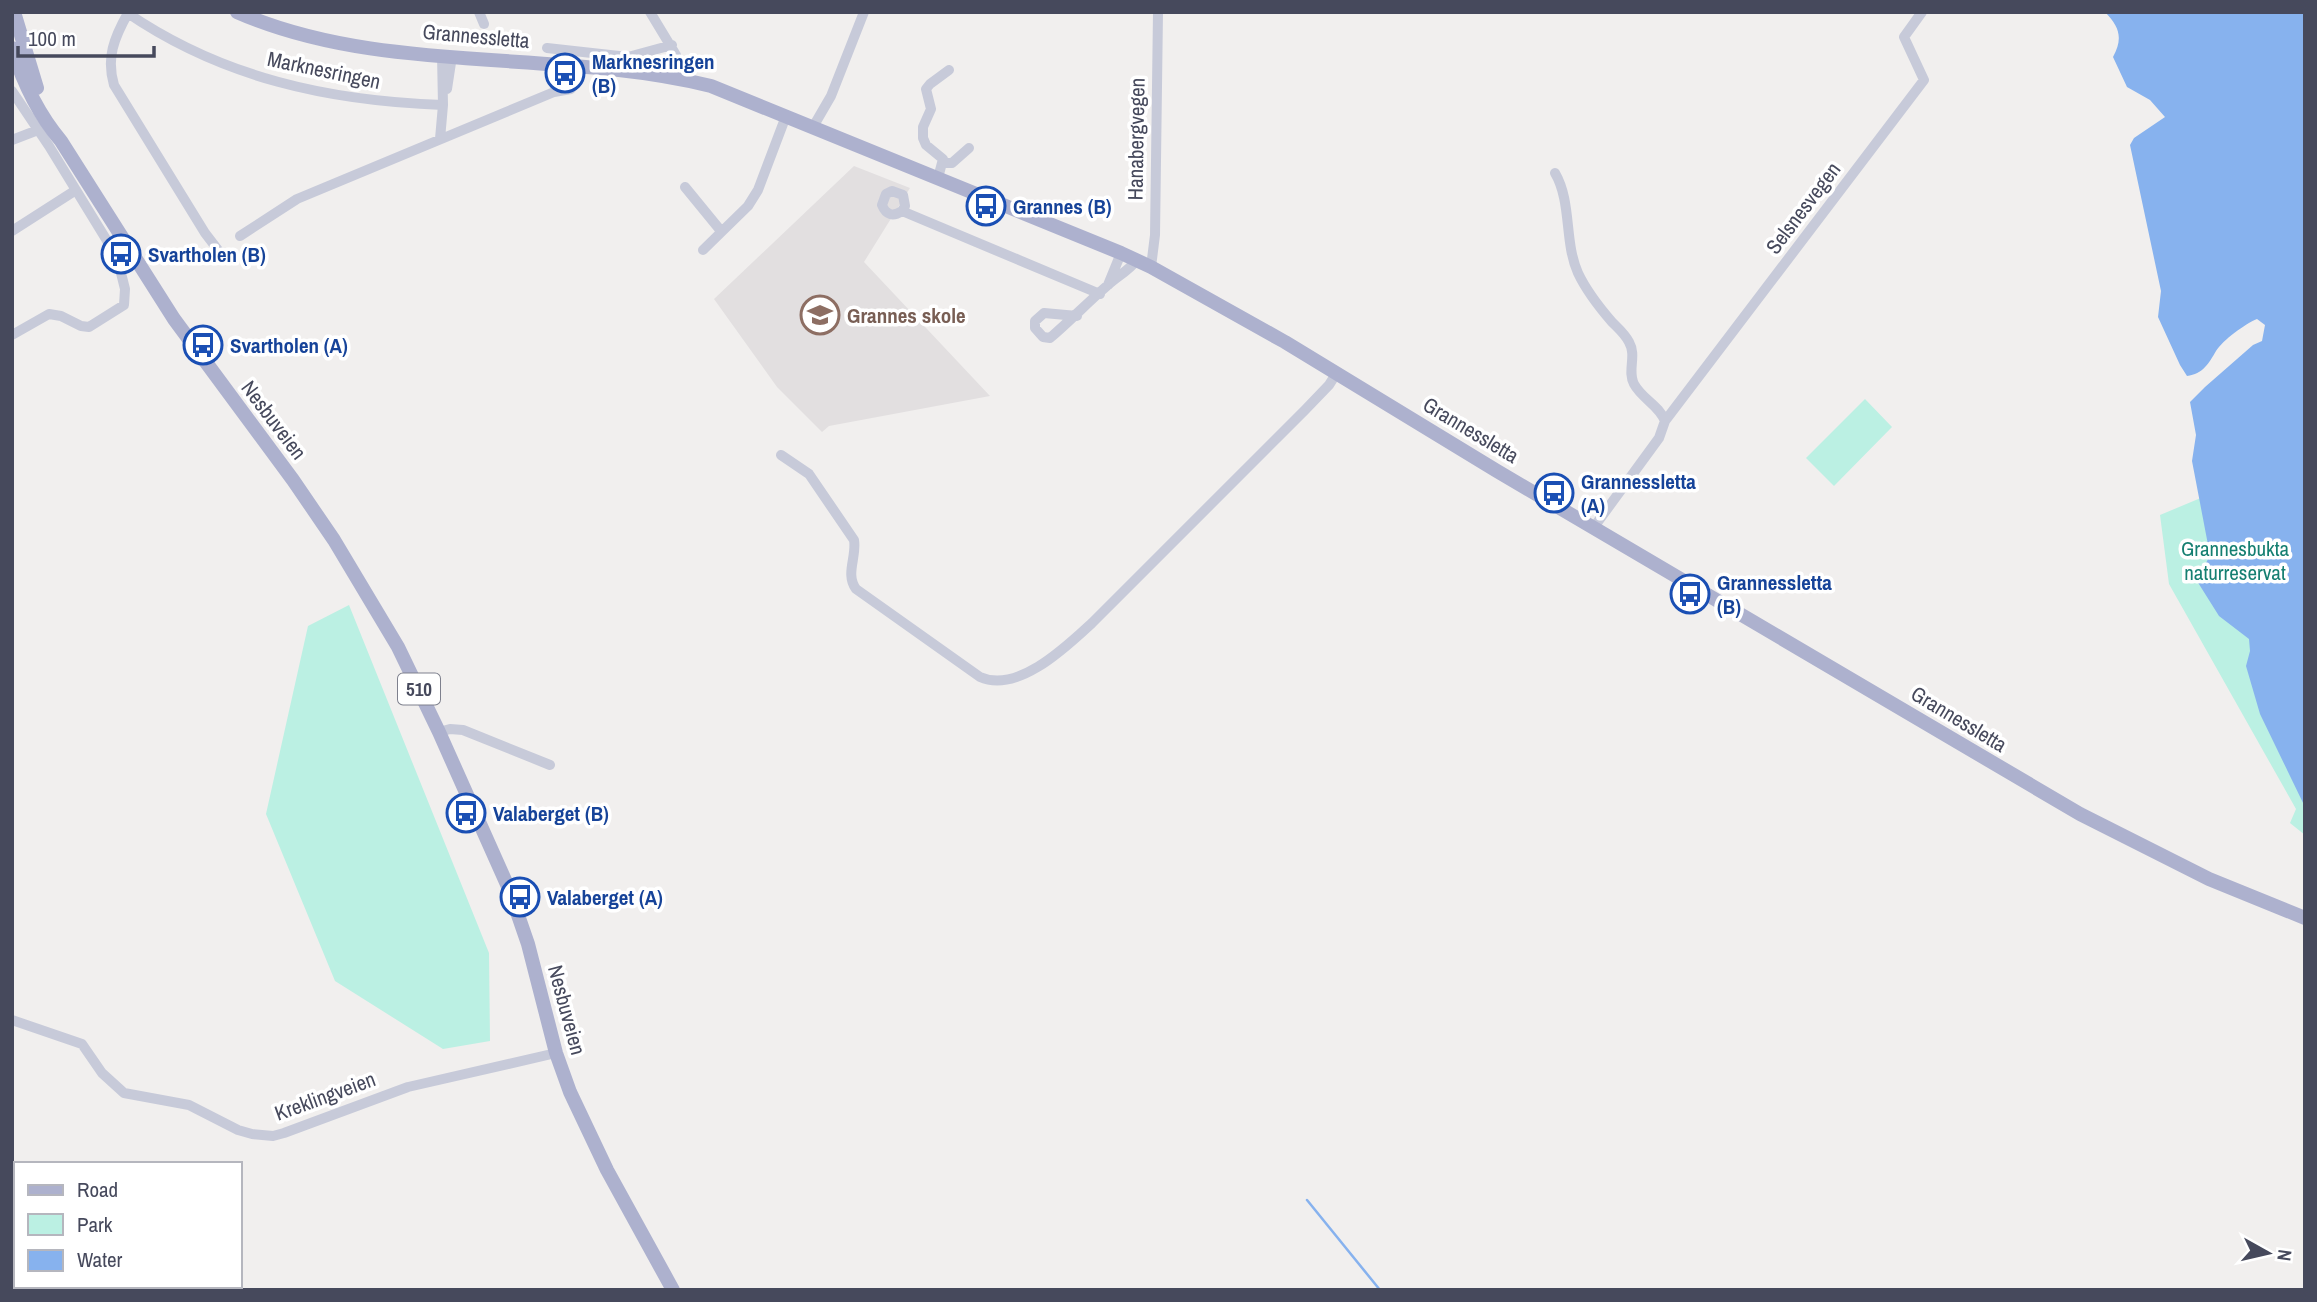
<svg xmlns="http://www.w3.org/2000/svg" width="2317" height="1302" viewBox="0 0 2317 1302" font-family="'Archivo Narrow',sans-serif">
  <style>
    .education { fill: #e2dfe0 }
    .green { fill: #bbf0e3 }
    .water { fill: #87b2ee }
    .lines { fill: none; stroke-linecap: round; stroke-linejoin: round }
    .stream { stroke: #87b2ee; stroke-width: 2.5 }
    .highway-casing { stroke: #6f76aa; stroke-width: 19 }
    .minor { stroke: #c7cad9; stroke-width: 10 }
    .major { stroke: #adb1ce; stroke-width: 14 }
    .highway { stroke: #848bbe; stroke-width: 16 }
    .labels { text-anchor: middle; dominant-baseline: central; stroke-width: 7; stroke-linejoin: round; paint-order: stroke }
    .shield { fill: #fff; stroke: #7e808d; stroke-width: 2 }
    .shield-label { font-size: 19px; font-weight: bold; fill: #46495c }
    .street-label { font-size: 21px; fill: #46495c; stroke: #fff }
    .transit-label { font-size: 21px; font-weight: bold; fill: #164399; stroke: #fff; text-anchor: start }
    .education-label { font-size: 21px; font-weight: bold; fill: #785e54; stroke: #fff; text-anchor: start }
    .park-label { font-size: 21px; fill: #157f71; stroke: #fff }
  </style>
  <rect width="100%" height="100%" fill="#f1efee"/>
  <path class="education" d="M854 166 910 188 864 262 990 396 829 426 822 432 777 387 714 299Z"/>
  <path class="green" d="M1865 399 1892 427 1834 486 1806 458Z
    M2305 448V835L2290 823 2296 809 2169 584 2160 515 2215 492Z
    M349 605 489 953 490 1041 443 1049 335 981 266 814 308 626Z"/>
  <path class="water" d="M2105 12H2305V807L2260 714 2246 666 2250 651 2249 639 2219 616 2197 581 2208 559 2209 550 2192 461 2196 435 2190 402 2205 387 2253 345 2262 341 2265 325 2257 319C2245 324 2223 340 2216 351 2209 363 2203 374 2187 376L2180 365 2158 317 2161 291 2130 145 2134 138 2165 117 2150 100 2127 87 2113 57C2123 39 2120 27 2105 12Z"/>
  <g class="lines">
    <path class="stream" d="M1307 1200 1380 1290"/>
    <defs>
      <path id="highway" d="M12 1233 16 1234
        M12 1253H16
        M133 1286 143 1290
        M189 1286 198 1290"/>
    </defs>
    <use href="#highway" class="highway-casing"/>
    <path class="minor" d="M126 12C222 78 329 101 443 105
      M479 12 484 24
      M650 12 676 55 674 77
      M128 13C114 38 106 58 114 85L205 233 218 250
      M547 48 628 57 672 45
      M447 89 452 56
      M12 91 49 146 117 257 125 289 124 305 89 327 81 326 61 316 49 314 12 335
      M813 127 831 96 864 12
      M440 139 443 105 442 55
      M12 140 38 130
      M943 163H952L969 148
      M1555 173C1572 202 1564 242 1578 273 1586 290 1599 307 1612 322 1618 328 1625 334 1629 342 1637 356 1627 371 1634 384 1642 399 1659 405 1665 421L1659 438 1594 527
      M938 178 943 159 926 145 923 138V127L931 109 926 89 930 84 949 70
      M685 187 721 231
      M902 211 905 206 903 195 892 191 886 194 882 205C886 215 893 217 902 211L1100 294
      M12 231 76 190
      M240 236 297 199 554 92 571 89
      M703 250 748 206 758 190 786 116
      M1151 267 1155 235 1158 12
      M1108 285 1121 253
      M1077 316 1044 313 1035 321V328L1043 337 1050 338C1070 321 1088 302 1108 285 1118 276 1128 271 1137 260
      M1665 421 1924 80 1904 37 1922 12
      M781 455 809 474 854 540C857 557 845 574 856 589L980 677C1018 694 1067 646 1092 623L1305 410 1329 385 1336 374
      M439 732 450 729 463 730 550 765
      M12 1020 82 1044 102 1073 124 1093 189 1105 238 1130 252 1134 273 1136 284 1133 408 1087 556 1053"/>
    <path class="major" d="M14 12 37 88
      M237 12C382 76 558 48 711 86L1121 253 1151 267 1285 342 1497 471 2080 814 2209 879 2305 918
      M12 48C23 82 38 114 61 141L174 319 293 480 334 540 398 647 439 732 509 889 528 944 556 1053 570 1092 607 1170 673 1290"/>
    <use href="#highway" class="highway"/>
  </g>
  <defs>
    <symbol id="bus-ring" viewBox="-11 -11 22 22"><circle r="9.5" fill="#fff" stroke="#1a4fb4" stroke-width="1.5"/><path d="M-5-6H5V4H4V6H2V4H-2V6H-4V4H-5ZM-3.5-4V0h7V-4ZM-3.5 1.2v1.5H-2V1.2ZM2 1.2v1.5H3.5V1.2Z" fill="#1a4fb4"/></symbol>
    <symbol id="school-ring" viewBox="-11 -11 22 22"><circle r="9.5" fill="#fff" stroke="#8d6e63" stroke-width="1.5"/><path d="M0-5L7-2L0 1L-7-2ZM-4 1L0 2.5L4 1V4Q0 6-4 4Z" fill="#8d6e63"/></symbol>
  </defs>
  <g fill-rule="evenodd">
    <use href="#bus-ring" x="543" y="51" width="44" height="44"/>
    <use href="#bus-ring" x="964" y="184" width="44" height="44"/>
    <use href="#bus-ring" x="99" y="232" width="44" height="44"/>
    <use href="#school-ring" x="798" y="293" width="44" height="44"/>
    <use href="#bus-ring" x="181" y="323" width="44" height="44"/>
    <use href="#bus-ring" x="1532" y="471" width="44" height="44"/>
    <use href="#bus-ring" x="1668" y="572" width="44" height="44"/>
    <use href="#bus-ring" x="444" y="791" width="44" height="44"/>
    <use href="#bus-ring" x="498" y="875" width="44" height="44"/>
  </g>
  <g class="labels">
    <rect class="shield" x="398" y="673.5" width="42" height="31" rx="5"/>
    <g class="shield-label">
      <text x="419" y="689">510</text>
    </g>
    <g class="street-label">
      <text transform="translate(476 36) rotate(5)">Grannessletta</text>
      <text transform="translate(324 70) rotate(12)">Marknesringen</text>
      <text transform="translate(1136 139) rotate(-89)">Hanabergvegen</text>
      <text transform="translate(1803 208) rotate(-53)">Selsnesvegen</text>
      <text transform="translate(274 420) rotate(53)">Nesbuveien</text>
      <text transform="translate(1471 430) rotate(31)">Grannessletta</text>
      <text transform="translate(1959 719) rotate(31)">Grannessletta</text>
      <text transform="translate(567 1010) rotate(75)">Nesbuveien</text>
      <text transform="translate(325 1096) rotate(-20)">Kreklingveien</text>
    </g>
    <g class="transit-label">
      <text x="592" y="61">Marknesringen<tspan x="592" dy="24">(B)</tspan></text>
      <text x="1013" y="206">Grannes (B)</text>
      <text x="148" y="254">Svartholen (B)</text>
      <text x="230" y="345">Svartholen (A)</text>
      <text x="1581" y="481">Grannessletta<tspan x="1581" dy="24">(A)</tspan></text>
      <text x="1717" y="582">Grannessletta<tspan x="1717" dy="24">(B)</tspan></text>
      <text x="493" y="813">Valaberget (B)</text>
      <text x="547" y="897">Valaberget (A)</text>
    </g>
    <g class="education-label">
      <text x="847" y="315">Grannes skole</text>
    </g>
    <g class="park-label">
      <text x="2235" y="548">Grannesbukta<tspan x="2235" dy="24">naturreservat</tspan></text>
    </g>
  </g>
  <rect width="2317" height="1302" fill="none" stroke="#46495c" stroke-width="28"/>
  <rect x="14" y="1162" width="228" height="126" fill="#ffffff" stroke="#b5b6be" stroke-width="2"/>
  <rect x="28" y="1185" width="35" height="10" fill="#adb1ce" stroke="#b5b6be" stroke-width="2"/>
  <text x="77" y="1197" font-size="21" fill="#46495c">Road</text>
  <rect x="28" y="1214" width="35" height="21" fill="#bbf0e3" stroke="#b5b6be" stroke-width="2"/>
  <text x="77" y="1232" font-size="21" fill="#46495c">Park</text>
  <rect x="28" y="1250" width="35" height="21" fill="#87b2ee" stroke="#b5b6be" stroke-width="2"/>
  <text x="77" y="1267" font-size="21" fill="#46495c">Water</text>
  <g transform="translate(2268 1253) rotate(98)" stroke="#ffffff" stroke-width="5" paint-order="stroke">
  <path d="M0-5L12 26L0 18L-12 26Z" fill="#46495c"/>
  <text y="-10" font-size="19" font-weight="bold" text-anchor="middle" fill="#46495c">N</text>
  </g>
  <path d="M18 46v10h136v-10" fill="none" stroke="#46495c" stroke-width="3.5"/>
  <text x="28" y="46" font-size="21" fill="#46495c" stroke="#ffffff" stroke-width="5" paint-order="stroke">100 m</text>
</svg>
